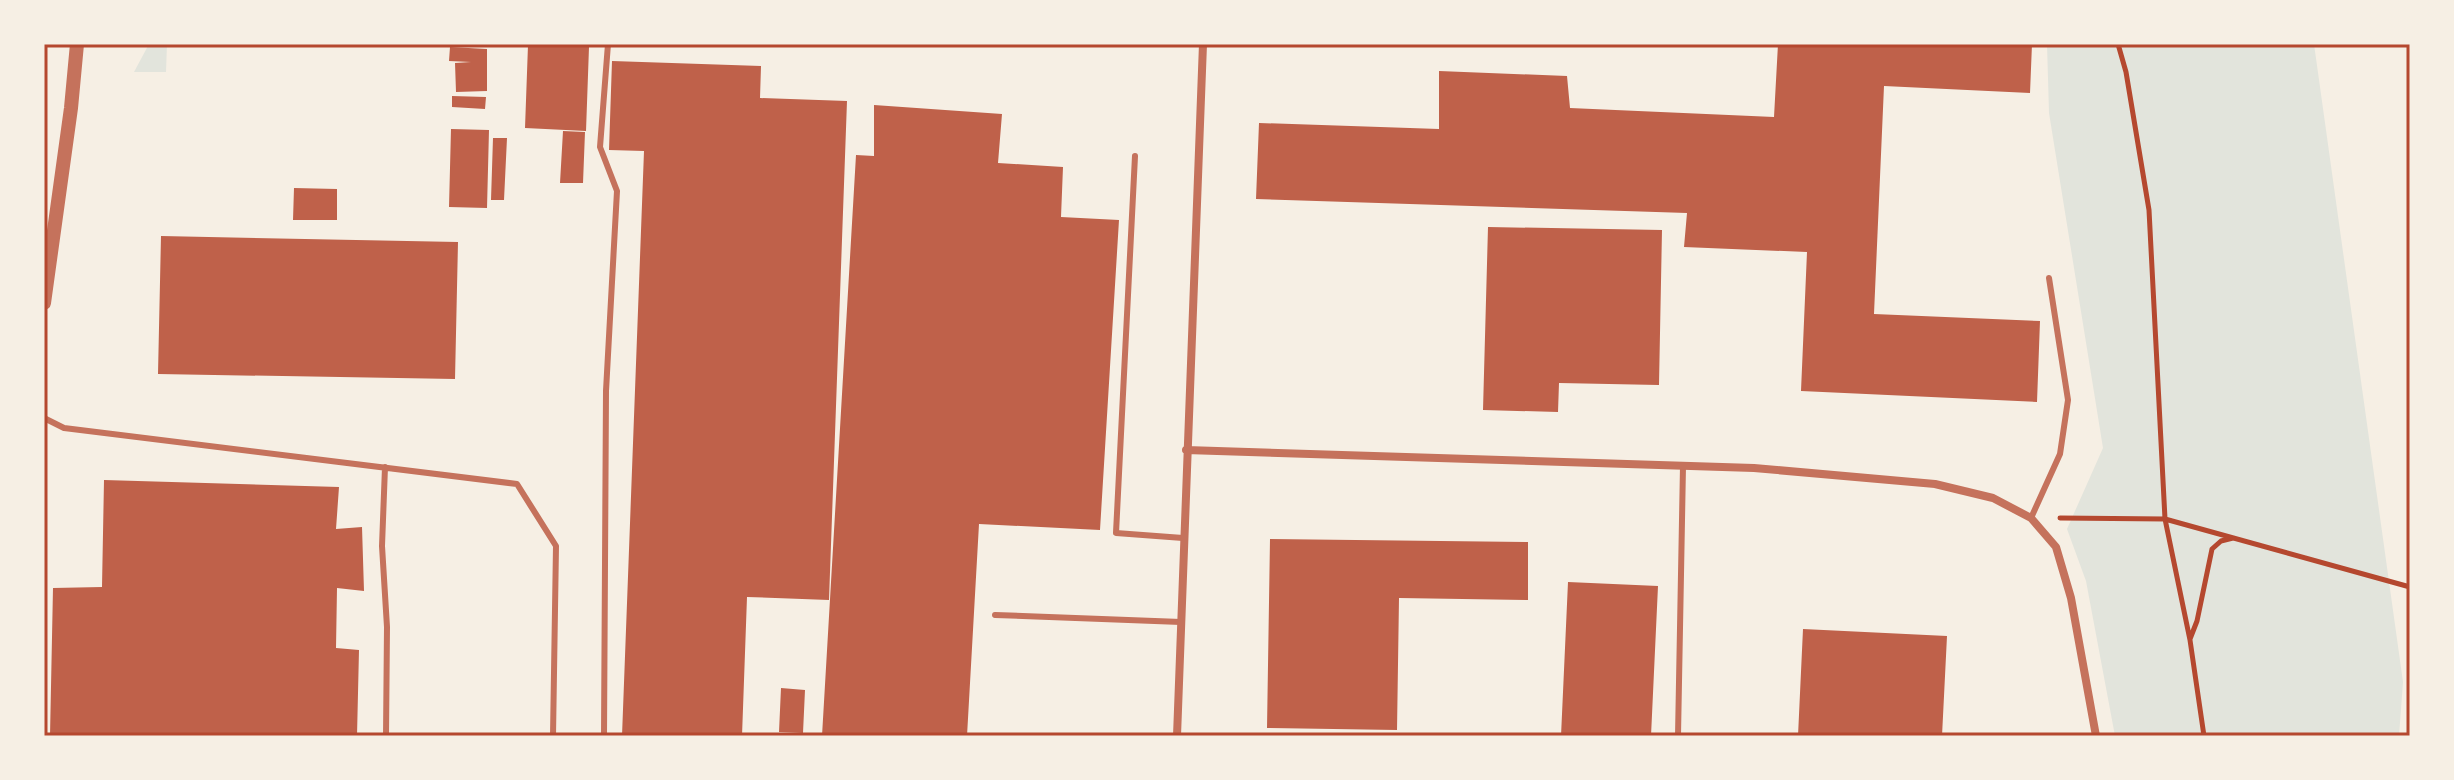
<svg xmlns="http://www.w3.org/2000/svg" width="2454" height="780" viewBox="0 0 2454 780" font-family="'Open Sans',sans-serif">
  <style>
    .green { fill: #e2e4dc }
    .building { fill: #bf614a }
    .lines { fill: none; stroke-linecap: round; stroke-linejoin: round }
    .path { stroke: #b5482f; stroke-width: 5 }
    .service { stroke: #c5725c; stroke-width: 6 }
    .minor { stroke: #c5725c; stroke-width: 8 }
    .tertiary { stroke: #c5725c; stroke-width: 14 }
    .neatline { fill: none; stroke: #b5482f; stroke-width: 3 }
  </style>
  <rect width="100%" height="100%" fill="#f6efe4"/>
  <path class="green" d="M149 44H167L166 72H134Z
    M2047 44H2314L2403 682 2399 736H2115L2086 581 2067 529 2103 448 2049 113Z"/>
  <path class="building" d="M1778 44H2032L2030 93 1884 86 1874 314 2040 321 2037 402 1801 391 1807 252 1684 247 1687 213 1256 199 1259 123 1439 129V71L1567 76 1570 108 1774 117Z
    M528 45 589 47 586 131 525 128Z
    M450 47 487 49V91L456 92 455 63 471 62 449 61Z
    M612 61 761 66 760 98 847 101 829 600 747 597 742 736H622L644 151 609 150Z
    M452 96 486 97 485 109 452 107Z
    M874 105 1002 114 998 163 1063 167 1061 217 1119 220 1100 530 979 524 967 736H822L856 155 874 156Z
    M451 129 489 130 487 208 449 207Z
    M563 131 585 132 583 183H560Z
    M493 138H507L504 200H491Z
    M294 188 337 189V220H293Z
    M1488 227 1662 230 1659 385 1559 383 1558 412 1483 410Z
    M161 236 458 242 455 379 158 374Z
    M104 480 339 487 336 529 362 527 364 591 337 588 336 648 359 650 357 736H50L53 588 102 587Z
    M1270 539 1528 542V600L1399 598 1397 730 1267 728Z
    M1568 582 1658 586 1651 736H1561Z
    M1803 629 1947 636 1942 736H1798Z
    M781 688 805 690 803 733 779 732Z"/>
  <g class="lines">
    <path class="path" d="M2118 44 2126 72 2149 210 2165 519 2190 640 2204 736
      M2060 518 2165 519 2410 587
      M2190 639 2197 621 2212 549 2221 541 2233 538"/>
    <path class="service" d="M1135 156 1116 533 1183 538
      M44 418 64 428 517 484 556 546 553 736
      M385 467 382 546 387 627 386 736
      M2031 518 2060 454 2068 400 2049 278
      M995 615 1181 622
      M604 736 606 391 617 191 600 147 608 44
      M1678 736 1683 466"/>
    <path class="minor" d="M1186 450 1754 468 1935 484 1993 498 2031 518 2056 547 2071 598 2096 736
      M1177 736 1203 44"/>
    <path class="tertiary" d="M44 303 71 108 77 44"/>
  </g>
  <rect width="2454" height="780" fill="none" stroke="#f6efe4" stroke-width="92"/>
  <rect x="46" y="46" width="2362" height="688" class="neatline"/>
</svg>
